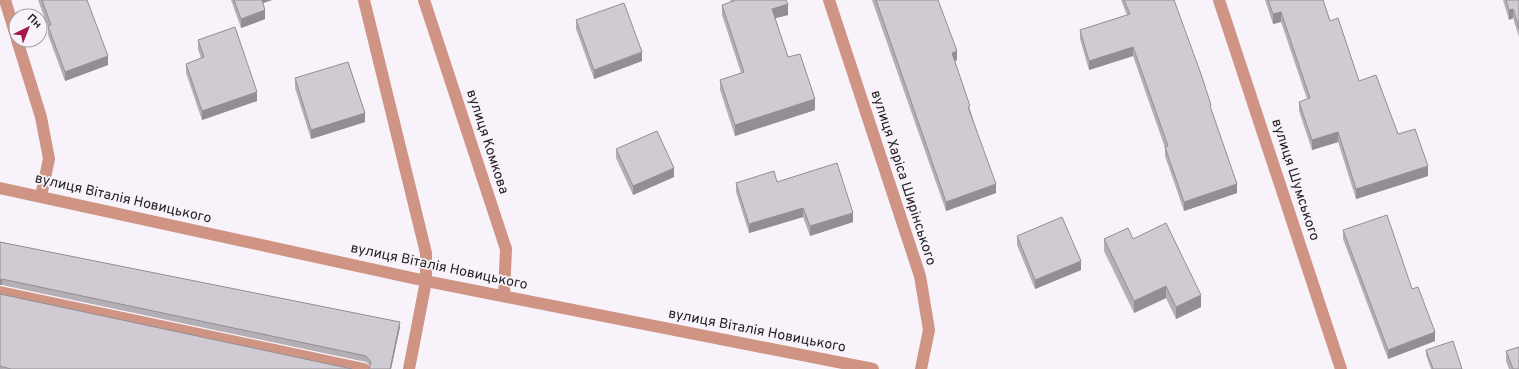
<svg xmlns="http://www.w3.org/2000/svg" width="1519" height="369" viewBox="0 0 1519 369" font-family="Overpass,sans-serif">
  <style>
    .lines { fill: none; stroke-linecap: round; stroke-linejoin: round }
    .minor { stroke: #cf9483; stroke-width: 12 }
    .wall { fill: #b3afb5 }
    .shaded-wall { fill: #928e93 }
    .building { fill: #d0cbd2; stroke: #928e93 }
    .labels { text-anchor: middle; dominant-baseline: central; stroke-width: 3.5; stroke-linejoin: round; paint-order: stroke }
    .street-label { font-size: 14px; fill: #201e20; stroke: #f8f3fa }
  </style>
  <rect width="100%" height="100%" fill="#f8f3fa"/>
  <g class="lines">
    <path class="minor" d="M5 0 16 36
      M364 0 426 253V281L409 369
      M424 0 506 249 504 296
      M829 0 920 276 929 330 921 369
      M1219 0 1341 369
      M17 40 41 117 49 159 41 196
      M0 188 426 281 873 369
      M0 292 364 369"/>
  </g>
  <path class="wall" d="M38 0H87L108 65 65 81 48 35V27Z
    M231 0H272L263 3 265 19 241 28Z
    M730 0H786L788 15 775 18 788 57 815 110 735 136 720 90V80L741 73 722 15V5L731 2Z
    M872 0H938L957 60 955 61 996 193 946 211Z
    M1121 0H1174L1211 111 1237 193 1184 211 1165 156V148L1133 56 1089 70 1080 39V30L1127 15Z
    M1265 0H1323L1330 21 1359 81 1428 176 1356 199 1338 142 1312 150 1299 111V102L1307 99 1281 22 1273 24Z
    M1503 0H1519V37L1513 18 1509 20Z
    M576 20 642 61 594 79 576 29Z
    M198 40 257 101 202 120 186 73V64L201 58 198 49Z
    M295 78 365 122 311 139 295 88Z
    M616 149 674 177 633 195 616 158Z
    M777 182 853 222 810 236 803 217 749 233 736 192V183Z
    M1343 230 1412 289 1435 341 1388 359 1343 239Z
    M1017 236 1081 270 1035 289 1017 245Z
    M1104 239H1133L1201 307 1176 319 1166 298 1134 313 1104 251Z
    M0 242 400 327 391 369H369L370 366 366 362 2 285H0Z
    M0 294 352 369H0Z
    M1426 350 1462 369H1431L1426 355Z
    M1506 351 1519 369H1509L1506 361Z"/>
  <path class="shaded-wall" d="M260 0H272L260 4Z
    M788 4V15L772 19V9Z
    M1513 9V18L1509 20V10Z
    M265 10V19L241 28V19Z
    M1281 12V22L1273 24V14Z
    M1133 47V56L1089 70V61Z
    M957 51V60L952 62V53Z
    M642 52V61L594 79V70Z
    M108 56V65L65 81V72Z
    M257 92V101L202 120V111Z
    M815 99V110L735 136V125Z
    M365 113V122L311 139V130Z
    M1338 132V142L1312 150V140Z
    M1428 166V176L1356 199V189Z
    M674 168V177L633 195V186Z
    M996 184V193L946 211V202Z
    M1237 184V193L1184 211V202Z
    M803 208V217L749 233V224Z
    M853 213V222L810 236V226Z
    M1081 261V270L1035 289V280Z
    M2 279V285H0V280Z
    M1166 286V298L1134 313V301Z
    M1201 295V307L1176 319V307Z
    M400 322V327L391 369H390Z
    M1435 332V341L1388 359V350Z"/>
  <path class="building" d="M42 0H87L108 56 65 72 48 26 51 25Z
    M234 0H262L265 10 241 19Z
    M734 0H786L788 4 772 9 788 57 800 54 815 99 735 125 720 80 744 72 722 5 734 1Z
    M876 0H938L957 51 952 53 970 106 968 107 996 184 946 202Z
    M1124 0H1174L1201 74 1211 105 1210 106 1237 184 1184 202 1165 147 1168 146 1133 47 1089 61 1080 30 1130 14Z
    M1268 0H1323L1330 21 1338 18 1359 81 1376 75 1398 134 1415 129 1428 166 1356 189 1338 132 1312 140 1299 102 1310 98 1281 12 1273 14Z
    M1506 0H1519V28L1513 9 1509 10Z
    M624 3 642 52 594 70 576 20Z
    M235 27 257 92 202 111 186 64 204 57 198 40Z
    M348 62 365 113 311 130 295 78Z
    M657 131 674 168 633 186 616 149Z
    M837 163 853 213 810 226 803 208 749 224 736 183 774 171 777 182Z
    M1387 215 1412 289 1418 287 1435 332 1388 350 1343 230Z
    M1062 217 1081 261 1035 280 1017 236Z
    M1166 223 1201 295 1176 307 1166 286 1134 301 1104 239 1128 228 1133 239Z
    M0 242 400 322 390 369H369L371 362 366 356 2 279 0 280Z
    M0 294 352 369H11L0 366Z
    M1453 341 1462 369H1433L1426 350Z
    M1519 347V369H1513L1506 351Z"/>
  <g class="labels">
    <g class="street-label">
      <text transform="translate(487 142) rotate(72)">вулиця Комкова</text>
      <text transform="translate(903 178) rotate(72)">вулиця Харіса Ширінського</text>
      <text transform="translate(1295 180) rotate(72)">вулиця Шумського</text>
      <text transform="translate(123 199) rotate(13)">вулиця Віталія Новицького</text>
      <text transform="translate(439 267) rotate(12)">вулиця Віталія Новицького</text>
      <text transform="translate(757 331) rotate(11)">вулиця Віталія Новицького</text>
    </g>
  </g>
  <g transform="translate(28 28) rotate(43)"><circle r="19" fill="#f8f3fa" stroke="#a29ea3"/>
  <path d="M0-3L7 15L0 10L-7 15Z" fill="#a71249"/>
  <text y="-6" font-size="11" font-weight="bold" text-anchor="middle" fill="#201e20">Пн</text>
  </g>
</svg>
